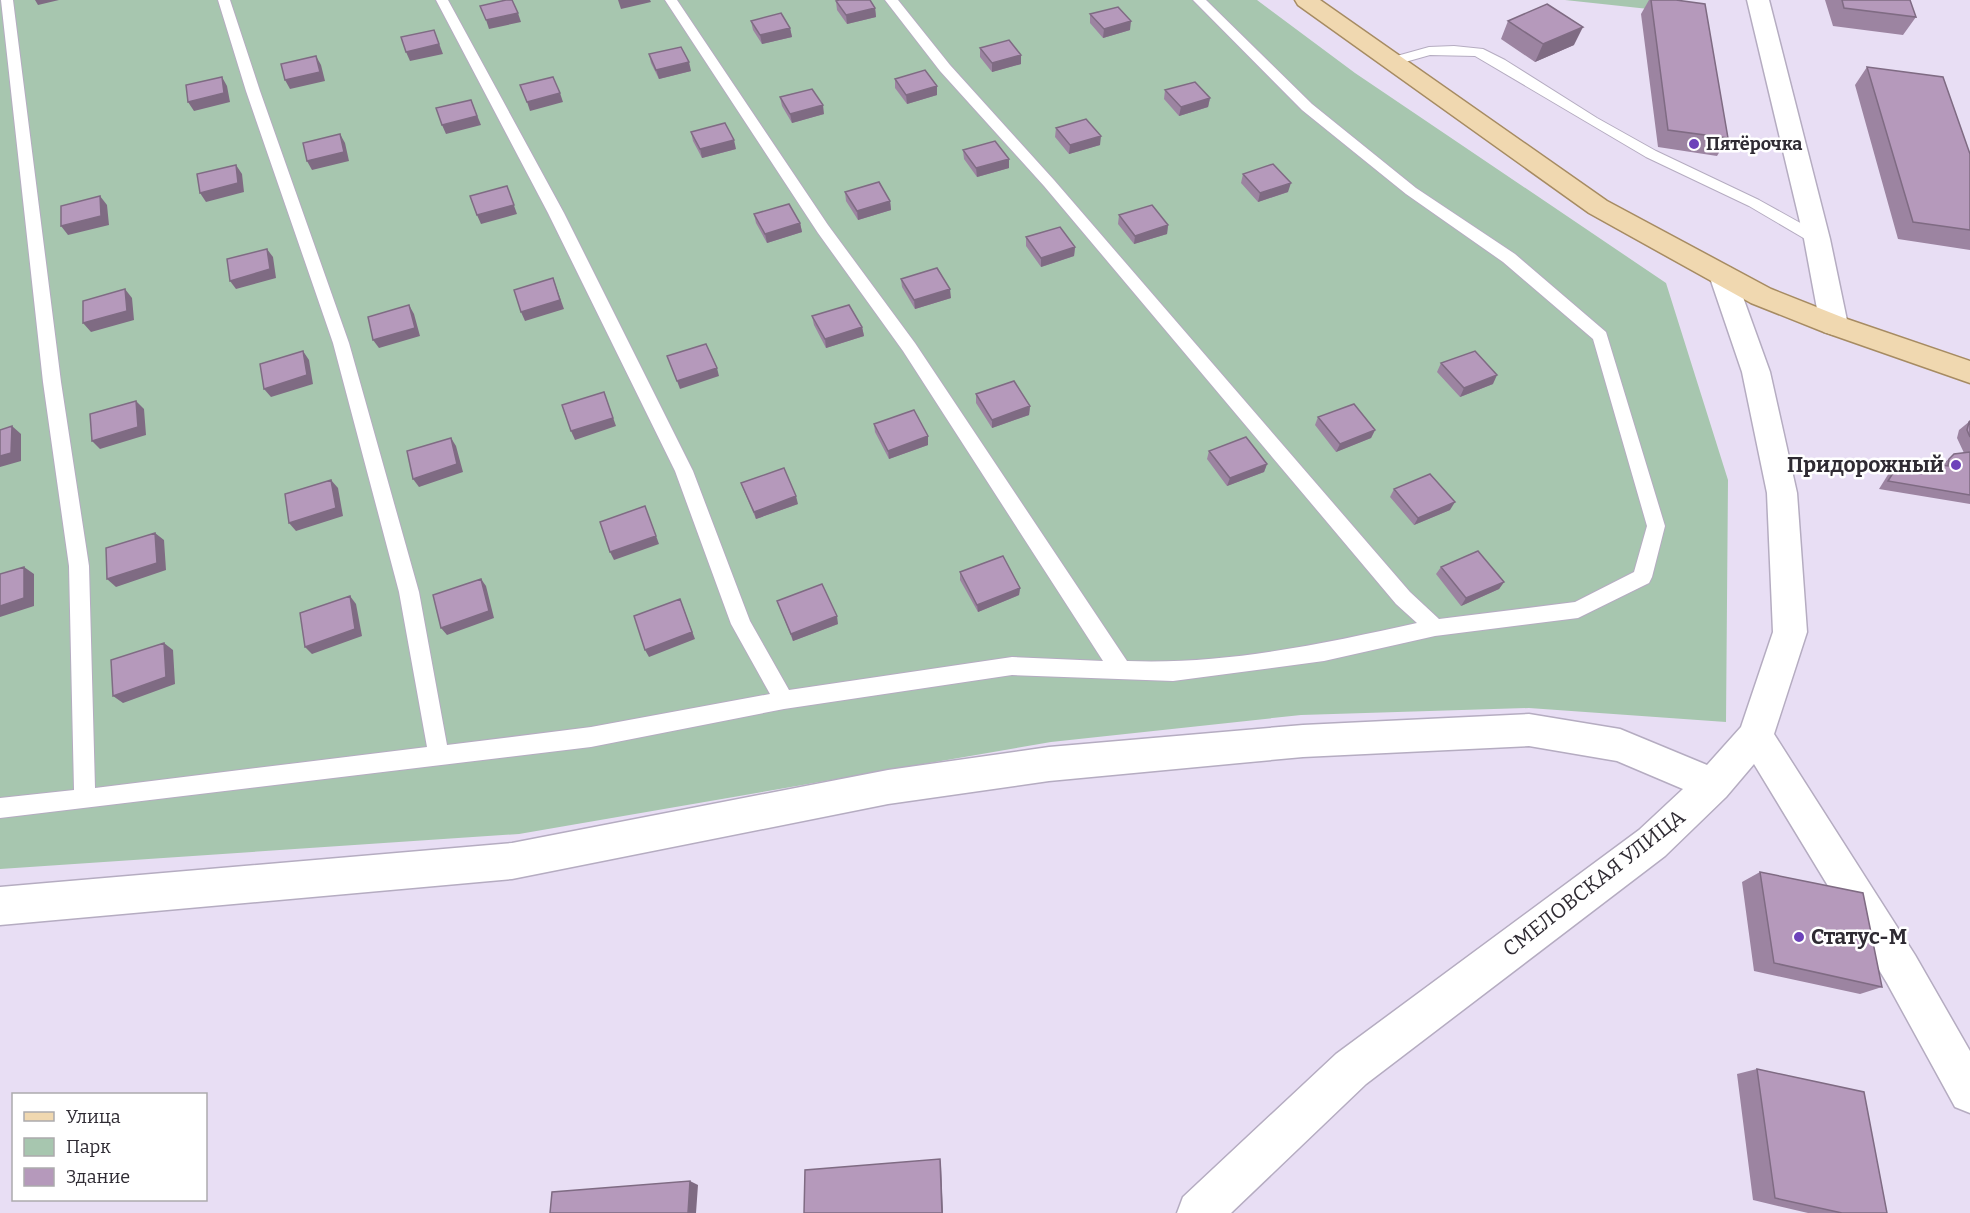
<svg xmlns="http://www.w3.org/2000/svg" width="1970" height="1213" viewBox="0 0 1970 1213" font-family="Bitter,serif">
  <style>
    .green { fill: #a7c6af }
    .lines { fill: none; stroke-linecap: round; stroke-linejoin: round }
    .service-casing { stroke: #b5acc1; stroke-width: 2 }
    .minor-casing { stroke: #b5acc1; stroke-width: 3 }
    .primary-casing { stroke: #a68b62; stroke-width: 3 }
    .service { fill: #fff; fill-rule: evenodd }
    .minor { fill: #fff; fill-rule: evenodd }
    .primary { fill: #f0d8b0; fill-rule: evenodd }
    .wall { fill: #9c84a1 }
    .shaded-wall { fill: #7f6b83 }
    .building { fill: #b599bb; stroke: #7f6b83; stroke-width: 1.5 }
    .poi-dot { fill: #6d42ba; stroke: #fff; stroke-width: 2 }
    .labels { text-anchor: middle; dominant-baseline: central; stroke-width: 5; stroke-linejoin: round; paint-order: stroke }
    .far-poi-label { font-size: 18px; font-weight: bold; fill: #2f2b33; stroke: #fff; text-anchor: start }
    .poi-label { font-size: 21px; font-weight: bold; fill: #2f2b33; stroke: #fff; text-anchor: end }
    .street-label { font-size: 21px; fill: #2f2b33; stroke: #fff }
  </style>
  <rect width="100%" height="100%" fill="#e8def4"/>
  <path class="green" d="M0 0H1257L1355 73 1666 283 1728 480 1726 722 1529 708 1301 715 1051 742 519 834 0 869Z
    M1565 0H1656L1658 10Z"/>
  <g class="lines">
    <defs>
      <path id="service" d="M1 0H13L61 382 89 566 95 788 427 747 399 592 333 343 246 91 218 0H230L260 91 349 343 419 592 447 745 591 727 770 694 731 624 675 471 548 213 436 0H448L564 213 693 471 750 621 789 690 1012 657 1103 661 903 351 818 233 665 0H677L828 225 915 343 1127 661C1224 665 1322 644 1417 623L1396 604 1044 186 940 71 885 0H898L950 65 1054 180 1410 592 1439 619 1575 602 1634 572 1647 526 1593 339 1503 262 1406 194 1302 110 1193 0H1206L1312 104 1416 188 1515 254 1606 332 1665 526 1652 577 1649 583 1578 618 1435 636 1324 661 1173 681 1012 675 784 709 591 747 0 818V798L74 790 69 566 43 382Z
        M1454 46 1483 49 1505 60 1597 118 1656 151 1759 200 1822 235 1825 239 1822 243H1812L1749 206 1646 157 1475 56 1430 55 1391 66 1384 62 1386 59 1429 47Z"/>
      <path id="minor" d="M1747 0H1769L1830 239 1848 325 1844 332 1834 335 1824 332 1820 325 1804 239Z
        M1722 266 1731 268 1735 275 1770 372 1797 493 1807 632 1774 734 1915 955 1970 1051V1113L1955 1107 1887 983 1754 764 1726 797 1665 856 1366 1084 1231 1213H1177L1183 1197 1336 1054 1639 830 1683 789 1617 761 1529 746 1303 757 1049 781 888 804 512 879 0 925V887L512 843 888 770 1049 747 1303 725 1529 714 1620 729 1707 765 1741 727 1773 632 1767 493 1742 372 1709 275 1713 268Z"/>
      <path id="primary" d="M1295 0H1320L1607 201 1771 289 1844 318 1970 361V383L1824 332 1751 303 1589 213 1298 5Z"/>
    </defs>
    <use href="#service" class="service-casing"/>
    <use href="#minor" class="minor-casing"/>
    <use href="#primary" class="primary-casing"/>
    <use href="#service" class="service"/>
    <use href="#minor" class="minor"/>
    <use href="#primary" class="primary"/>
  </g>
  <path class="wall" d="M1649 0H1676L1728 138 1717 156 1658 147 1641 14Z
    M1825 0H1910L1916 17 1903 35 1833 26Z
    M836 1 875 8 876 17 847 24 837 10Z
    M1090 14 1130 30 1103 38 1090 23Z
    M751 21 790 28 792 37 762 44 753 30Z
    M1508 21 1574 45 1535 62 1501 39Z
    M980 48 1021 55V64L992 72 980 57Z
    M649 54 691 71 659 79 651 63Z
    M1867 67 1970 154V250L1898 239 1855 85Z
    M895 79 937 95 907 104 895 88Z
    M1165 90 1210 98 1208 107 1179 116 1164 99Z
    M780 97 824 114 792 123 782 106Z
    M1056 128 1100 145 1069 154 1055 137Z
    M691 132 736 149 702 158 693 141Z
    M963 150 1009 168 977 177 964 159Z
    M1243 174 1288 192 1258 202 1241 183Z
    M845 192 890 201 891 210 858 220 846 201Z
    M754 214 800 223 802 232 767 243 756 223Z
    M1119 215 1168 225 1167 234 1134 244 1118 224Z
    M1026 237 1075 247 1074 256 1041 267 1026 246Z
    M901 279 951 298 915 309 902 287Z
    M812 316 862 327 864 336 826 348 814 325Z
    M1441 363 1493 384 1460 397 1437 372Z
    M976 394 1030 406 1029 415 992 428 976 403Z
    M1318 417 1375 430 1371 438 1336 452 1315 425Z
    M1970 421V504L1879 489 1889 473 1898 465H1942L1954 454 1964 453 1957 438 1959 430Z
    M874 424 928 445 889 459 875 432Z
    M1209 451 1267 464 1264 472 1227 486 1207 459Z
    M741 483 798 504 756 519 744 491Z
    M1394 489 1450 510 1414 525 1390 497Z
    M1441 567 1504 582 1499 589 1461 606 1436 574Z
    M960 572 1020 588 1019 595 978 612 960 580Z
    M777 601 838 624 793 641Z
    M1760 872 1882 987 1860 994 1754 971 1742 882Z
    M1757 1069 1887 1213H1808L1753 1200 1737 1074Z"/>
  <path class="shaded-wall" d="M35 0H59L38 5Z
    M618 0H650L651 2 621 9Z
    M875 8 876 17 847 24 846 15Z
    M518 13 521 22 489 29 486 20Z
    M1131 21 1130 30 1103 38 1104 29Z
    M1583 27 1574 45 1535 62 1543 44Z
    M790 28 792 37 762 44 760 35Z
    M434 30 443 54 410 61 406 52Z
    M1021 55V64L992 72V63Z
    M316 56 321 65 325 81 290 89 285 80Z
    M689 62 691 71 659 79 656 70Z
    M222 77 227 86 230 102 194 111 188 102Z
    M937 86V95L907 104 906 95Z
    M560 93 563 102 530 111 527 102Z
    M1210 98 1208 107 1179 116 1181 107Z
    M471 100 481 125 446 134 442 125Z
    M823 105 824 114 792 123 790 114Z
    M340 134 345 143 349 161 312 170 307 161Z
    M1101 136 1100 145 1069 154 1070 145Z
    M734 140 736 149 702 158 700 149Z
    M1009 159V168L977 177 976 168Z
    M236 165 242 174 244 192 206 202 200 193Z
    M1291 183 1288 192 1258 202 1260 193Z
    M507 186 517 214 481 224 477 215Z
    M100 196 107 205 109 225 68 235 61 226Z
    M890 201 891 210 858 220 857 211Z
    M800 223 802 232 767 243 765 234Z
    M1168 225 1167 234 1134 244 1135 236Z
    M1075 247 1074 256 1041 267V258Z
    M267 249 273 257 276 278 236 289 230 281Z
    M553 278 564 309 525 321 521 312Z
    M125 289 132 298 134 320 91 332 83 323Z
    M950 289 951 298 915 309 914 300Z
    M409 305 414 314 420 336 379 348 373 340Z
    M862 327 864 336 826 348 825 339Z
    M303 351 309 360 313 384 271 397 264 389Z
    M717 368 719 376 680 389 677 381Z
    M1497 375 1493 384 1460 397 1464 388Z
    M604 392 616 426 575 440 571 431Z
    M136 401 144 409 146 435 100 449 92 441Z
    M1030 406 1029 415 992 428V420Z
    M12 426 21 434V461L0 467V456Z
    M1375 430 1371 438 1336 452 1340 444Z
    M928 436V445L889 459 888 451Z
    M451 438 456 446 463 472 419 487 413 479Z
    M1267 464 1264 472 1227 486 1230 478Z
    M331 480 338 488 343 516 296 531 289 523Z
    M796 496 798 504 756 519 754 512Z
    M1455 502 1450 510 1414 525 1418 518Z
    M648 514 659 544 614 560 610 552Z
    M155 533 164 540 166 570 116 587 107 579Z
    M24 567 34 574V606L0 617V606Z
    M481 579 486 586 494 618 447 635 441 628Z
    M1504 582 1499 589 1461 606 1466 598Z
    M1020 588 1019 595 978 612 977 605Z
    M350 596 356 604 362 636 312 654 305 647Z
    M680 599 695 639 649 657 645 650Z
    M837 616 838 624 793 641 791 634Z
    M164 643 173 650 175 684 123 703 113 696Z
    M940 1159 941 1163 943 1213H942Z
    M690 1181 698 1185 696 1213H688Z"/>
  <path class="building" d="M506 0H512L518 13 486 20 480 6Z
    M839 0H870L875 8 846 15 836 1Z
    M1651 0H1676L1705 4 1728 138 1668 130Z
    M1842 0H1910L1916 17 1844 8Z
    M1547 4 1583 27 1543 44 1508 21Z
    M1118 7 1131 21 1104 29 1090 14Z
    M781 13 790 28 760 35 751 21Z
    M434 30 439 44 406 52 401 37Z
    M1009 40 1021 55 992 63 980 48Z
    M681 47 689 62 656 70 649 54Z
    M316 56 320 72 285 80 281 64Z
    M1867 67 1943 77 1970 154V230L1913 222Z
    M925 70 937 86 906 95 895 79Z
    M222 77 224 93 188 102 186 85Z
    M553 77 560 93 527 102 520 85Z
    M1195 82 1210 98 1181 107 1165 90Z
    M812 89 823 105 790 114 780 97Z
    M471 100 477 116 442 125 436 108Z
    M1086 119 1101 136 1070 145 1056 128Z
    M725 123 734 140 700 149 691 132Z
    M340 134 344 152 307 161 303 143Z
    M995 141 1009 159 976 168 963 150Z
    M1273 164 1291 183 1260 193 1243 174Z
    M236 165 238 183 200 193 197 174Z
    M879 182 890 201 857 211 845 192Z
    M507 186 514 205 477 215 470 196Z
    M100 196 101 216 61 226V206Z
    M789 204 800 223 765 234 754 214Z
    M1152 205 1168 225 1135 236 1119 215Z
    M1060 227 1075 247 1041 258 1026 237Z
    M267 249 270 269 230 281 227 259Z
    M937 268 950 289 914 300 901 279Z
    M553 278 560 300 521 312 514 290Z
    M125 289 127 311 83 323V301Z
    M409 305 415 328 373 340 368 317Z
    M849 305 862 327 825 339 812 316Z
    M706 344 717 368 677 381 667 356Z
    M303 351 307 375 264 389 260 364Z
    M1475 351 1497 375 1464 388 1441 363Z
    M1014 381 1030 406 992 420 976 394Z
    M604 392 613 418 571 431 562 405Z
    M136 401 138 427 92 441 90 414Z
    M1354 404 1375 430 1340 444 1318 417Z
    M914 410 928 436 888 451 874 424Z
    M1970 421V437L1967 430 1969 422Z
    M12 426 11 453 0 456V430Z
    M1246 437 1267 464 1230 478 1209 451Z
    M451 438 457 464 413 479 407 451Z
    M1970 452V495L1888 481 1898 465 1905 461 1948 466 1949 459 1954 454Z
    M784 468 796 496 754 512 741 483Z
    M1430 474 1455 502 1418 518 1394 489Z
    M331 480 336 508 289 523 285 494Z
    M645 506 656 536 610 552 600 522Z
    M155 533 157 563 107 579 106 548Z
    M1478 551 1504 582 1466 598 1441 567Z
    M1003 556 1020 588 977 605 960 572Z
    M24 567V598L0 606V574Z
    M481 579 489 611 441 628 433 595Z
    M822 584 837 616 791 634 777 601Z
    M350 596 355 629 305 647 300 613Z
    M680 599 692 632 645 650 634 616Z
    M164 643 166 677 113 696 111 660Z
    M1760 872 1863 893 1882 987 1774 963Z
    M1757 1069 1864 1092 1887 1213H1842L1775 1198Z
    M940 1159 942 1213H804L805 1170Z
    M690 1181 688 1213H550L552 1192Z"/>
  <g class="poi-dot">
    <circle cx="1694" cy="144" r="6"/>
    <circle cx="1956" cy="465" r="6"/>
    <circle cx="1799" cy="937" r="6"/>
  </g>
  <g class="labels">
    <g class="far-poi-label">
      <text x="1706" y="144">Пятёрочка</text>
    </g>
    <g class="poi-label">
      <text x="1944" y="465">Придорожный</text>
      <text x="1811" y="937" text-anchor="start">Статус-М</text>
    </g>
    <g class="street-label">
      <text transform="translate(1594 883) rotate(-38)">СМЕЛОВСКАЯ УЛИЦА</text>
    </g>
  </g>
  <rect x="12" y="1093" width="195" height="108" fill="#ffffff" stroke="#acaaad" stroke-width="1.5"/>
  <rect x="24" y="1112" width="30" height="9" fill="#f0d8b0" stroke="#acaaad" stroke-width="1.5"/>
  <text x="66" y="1123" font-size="18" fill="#2f2b33">Улица</text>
  <rect x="24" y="1138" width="30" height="18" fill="#a7c6af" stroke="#acaaad" stroke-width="1.5"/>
  <text x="66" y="1153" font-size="18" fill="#2f2b33">Парк</text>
  <rect x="24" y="1168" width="30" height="18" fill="#b599bb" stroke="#acaaad" stroke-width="1.5"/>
  <text x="66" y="1183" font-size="18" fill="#2f2b33">Здание</text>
</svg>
